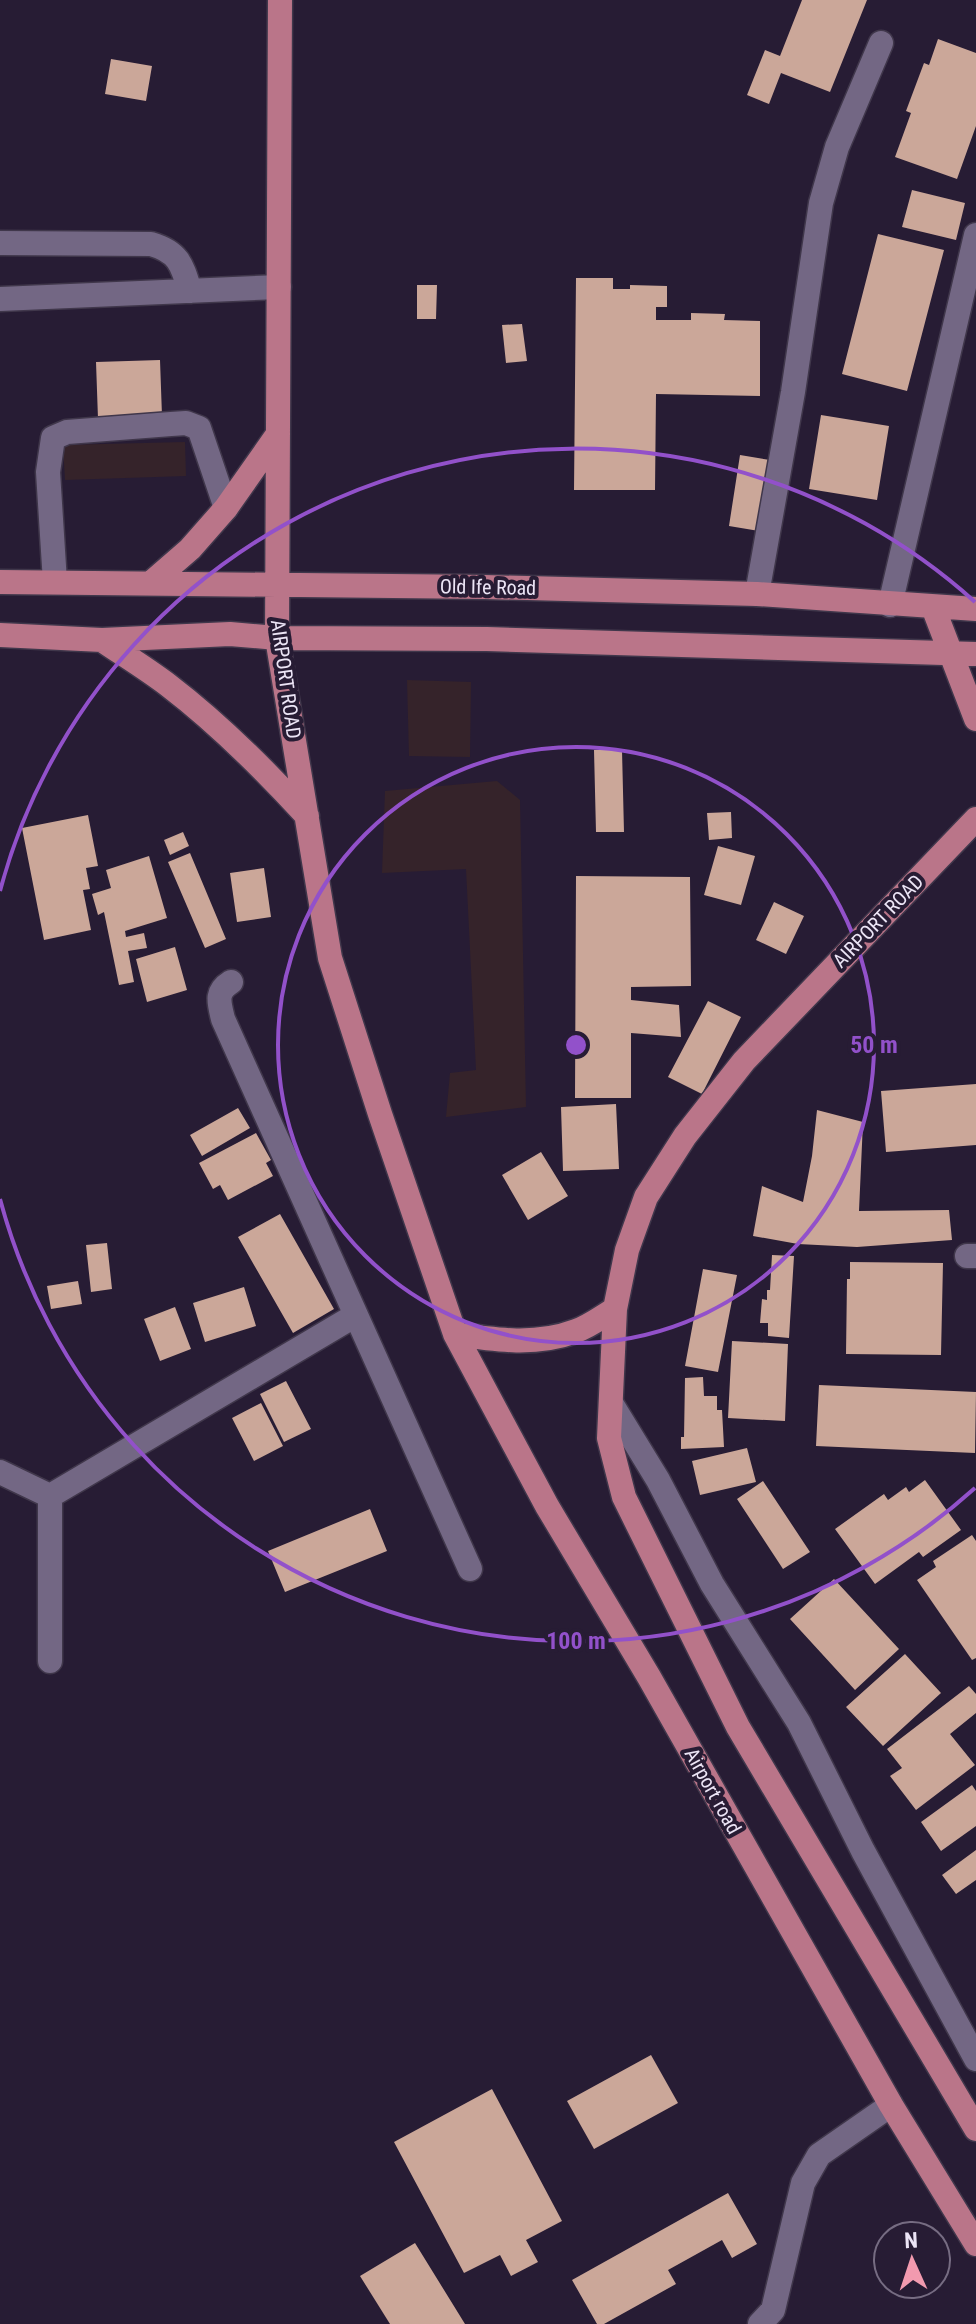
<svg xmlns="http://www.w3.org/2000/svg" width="976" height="2324" viewBox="0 0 976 2324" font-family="'Roboto Condensed',sans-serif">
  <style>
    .commercial { fill: #35232a }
    .building { fill: #cba799 }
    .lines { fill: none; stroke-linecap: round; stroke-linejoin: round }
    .minor-casing { stroke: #40374b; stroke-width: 27 }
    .major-casing { stroke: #40374b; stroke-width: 27 }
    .minor { stroke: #736784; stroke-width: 24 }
    .major { stroke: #ba7589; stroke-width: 24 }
    .ring { fill: none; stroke: #9251ca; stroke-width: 4 }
    .labels { text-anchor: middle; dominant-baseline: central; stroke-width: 8; stroke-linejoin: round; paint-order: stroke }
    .street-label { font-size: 20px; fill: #ece5f6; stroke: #271c34 }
    .centre { fill: #9251ca; stroke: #271c34; stroke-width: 4 }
    .ring-label { font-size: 24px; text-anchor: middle; font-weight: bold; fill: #9251ca; stroke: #271c34; stroke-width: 8; stroke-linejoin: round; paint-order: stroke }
  </style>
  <rect width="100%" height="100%" fill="#271c34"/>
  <path class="commercial" d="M185 442 186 476 65 480 63 445Z
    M407 680 471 682 470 757 409 756Z
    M497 781 520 800 526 1107 446 1117 450 1073 476 1070 466 869 382 873 385 791Z"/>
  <path class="building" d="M802 0H867L830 92 781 73 769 104 747 95 765 50 780 56Z
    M938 39 976 53V126L957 179 895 157 911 113 906 111 924 63 929 65Z
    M111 59 152 66 146 101 105 94Z
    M912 190 965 203 956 240 902 227Z
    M878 234 944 250 907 391 842 374Z
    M576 278H613V289H630V285L667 286V307H656V320H691V313L725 314 724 320 760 321V396L656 394 655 490H574Z
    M417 285H437L436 319H417Z
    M522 324 527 361 506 363 502 325Z
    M160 360 162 416 98 419 96 362Z
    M821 415 889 426 877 500 809 489Z
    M740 455 770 460 759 531 729 526Z
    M594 750H622L624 832H596Z
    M731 812 732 838 709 840 707 813Z
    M88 815 98 866 86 868 90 889 83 890 91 930 44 940 22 828Z
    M183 832 189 846 170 855 164 840Z
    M718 846 755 856 741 905 704 895Z
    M190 853 226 939 205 948 168 862Z
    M149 856 167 918 125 931 126 937 144 933 147 948 128 951 134 982 119 985 104 912 98 915 92 894 111 888 106 870Z
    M264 868 271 917 237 922 230 873Z
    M576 876 690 877 691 986 631 987V1000L679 1005 681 1037 631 1033V1098H575Z
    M774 902 804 916 786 954 756 940Z
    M175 947 187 990 147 1002 136 959Z
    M708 1001 741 1017 702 1094 668 1077Z
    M976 1084V1145L886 1152 881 1091Z
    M616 1104 619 1169 563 1171 561 1107Z
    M238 1108 250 1128 202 1156 190 1135Z
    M817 1110 863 1122 859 1211 949 1210 952 1240 857 1247 798 1244 753 1236 762 1186 803 1202 812 1156Z
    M256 1133 271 1160 266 1163 273 1176 228 1200 220 1185 213 1189 199 1163Z
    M541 1152 568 1196 528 1220 502 1175Z
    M280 1214 334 1309 293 1333 238 1237Z
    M107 1243 112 1289 91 1292 86 1245Z
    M772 1255 794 1256 789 1338 768 1336V1323H760L762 1299 767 1300V1290H770Z
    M850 1262 943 1263 941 1355 846 1354 847 1279H850Z
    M703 1269 737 1275 718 1372 685 1366Z
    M78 1281 82 1304 51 1309 47 1286Z
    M244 1287 256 1326 205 1342 193 1303Z
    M175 1307 191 1349 160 1361 144 1319Z
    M732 1341 788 1344 785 1421 728 1418Z
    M703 1377 704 1396H717V1410H722L724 1447 681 1449V1437H684L685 1378Z
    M286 1381 311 1429 284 1442 260 1394Z
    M819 1385 976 1392 975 1453 816 1446Z
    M261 1403 283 1446 254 1461 232 1418Z
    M747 1448 756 1482 700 1495 692 1461Z
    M925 1480 961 1530 923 1557 919 1552 875 1584 835 1529 884 1494 888 1500 906 1487 909 1492Z
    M763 1481 810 1552 783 1569 737 1499Z
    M370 1509 387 1551 285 1592 268 1551Z
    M972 1535 976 1541V1658L972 1660 917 1580 936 1567 933 1561Z
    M834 1579 899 1649 855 1690 790 1619Z
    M905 1654 941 1693 883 1746 846 1707Z
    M969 1686 976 1694V1713L950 1734 975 1765 916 1810 890 1776 902 1768 887 1749Z
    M972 1785 976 1791V1826L941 1851 921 1822Z
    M976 1850V1880L956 1894 942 1875Z
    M651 2055 678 2103 594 2149 567 2101Z
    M492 2089 562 2221 526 2240 538 2262 511 2276 500 2255 464 2273 394 2142Z
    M728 2193 757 2244 732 2258 722 2240 668 2270 676 2284 604 2324H597L572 2280Z
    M415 2243 465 2324H390L360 2276Z"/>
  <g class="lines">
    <defs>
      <path id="minor" d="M0 243 151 244C179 252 182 265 190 291
        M0 299 279 287
        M55 582 48 472 53 438 67 432 171 424 186 423 199 428 226 508
        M757 594 793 392 821 203 837 147 881 43
        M890 605 976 235
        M231 982C215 992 219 1002 223 1019L470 1569
        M967 1256H976
        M611 1403 658 1480 712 1584 799 1723 863 1851 976 2059
        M0 1472 50 1496
        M50 1661V1496L356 1315
        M760 2324 773 2310 803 2183 819 2155 891 2105"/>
      <path id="major" d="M280 0 277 638 330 958 380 1114 455 1334 547 1506 649 1677 891 2105 976 2244
        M0 582 485 587 757 594 976 609
        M152 582 190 549 226 508 278 434
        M933 607 976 719
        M0 635 102 640 230 634 277 638 487 639 976 654
        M102 640C124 655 147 669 168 685 219 724 264 769 307 816
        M976 819 744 1061 685 1136 646 1197 627 1250 615 1309 609 1438 624 1497 738 1727 976 2129
        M455 1334C496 1340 536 1346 576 1331 590 1326 603 1316 615 1309"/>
    </defs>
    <use href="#minor" class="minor-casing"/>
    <use href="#major" class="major-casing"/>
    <use href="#minor" class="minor"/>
    <use href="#major" class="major"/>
  </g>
  <g class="ring">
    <circle cx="576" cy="1045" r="298"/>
    <path d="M975 1488A596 596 0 0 1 0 1199M0 891A596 596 0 0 1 975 602"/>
  </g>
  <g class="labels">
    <g class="street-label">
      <text transform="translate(488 587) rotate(1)">Old Ife Road</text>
      <text transform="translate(286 679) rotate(82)">AIRPORT ROAD</text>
      <text transform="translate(878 921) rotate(-46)">AIRPORT ROAD</text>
      <text transform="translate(713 1791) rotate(61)">Airport road</text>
    </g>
  </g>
  <circle cx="576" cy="1045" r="12" class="centre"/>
  <g class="ring-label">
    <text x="874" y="1053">50 m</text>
    <text x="576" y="1649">100 m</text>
  </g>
  <g transform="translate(912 2260) rotate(357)"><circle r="38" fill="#271c34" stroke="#766c82" stroke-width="2"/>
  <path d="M0-6L14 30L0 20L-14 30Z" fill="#f29aaf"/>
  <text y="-12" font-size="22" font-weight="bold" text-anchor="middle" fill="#ece5f6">N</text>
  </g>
</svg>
